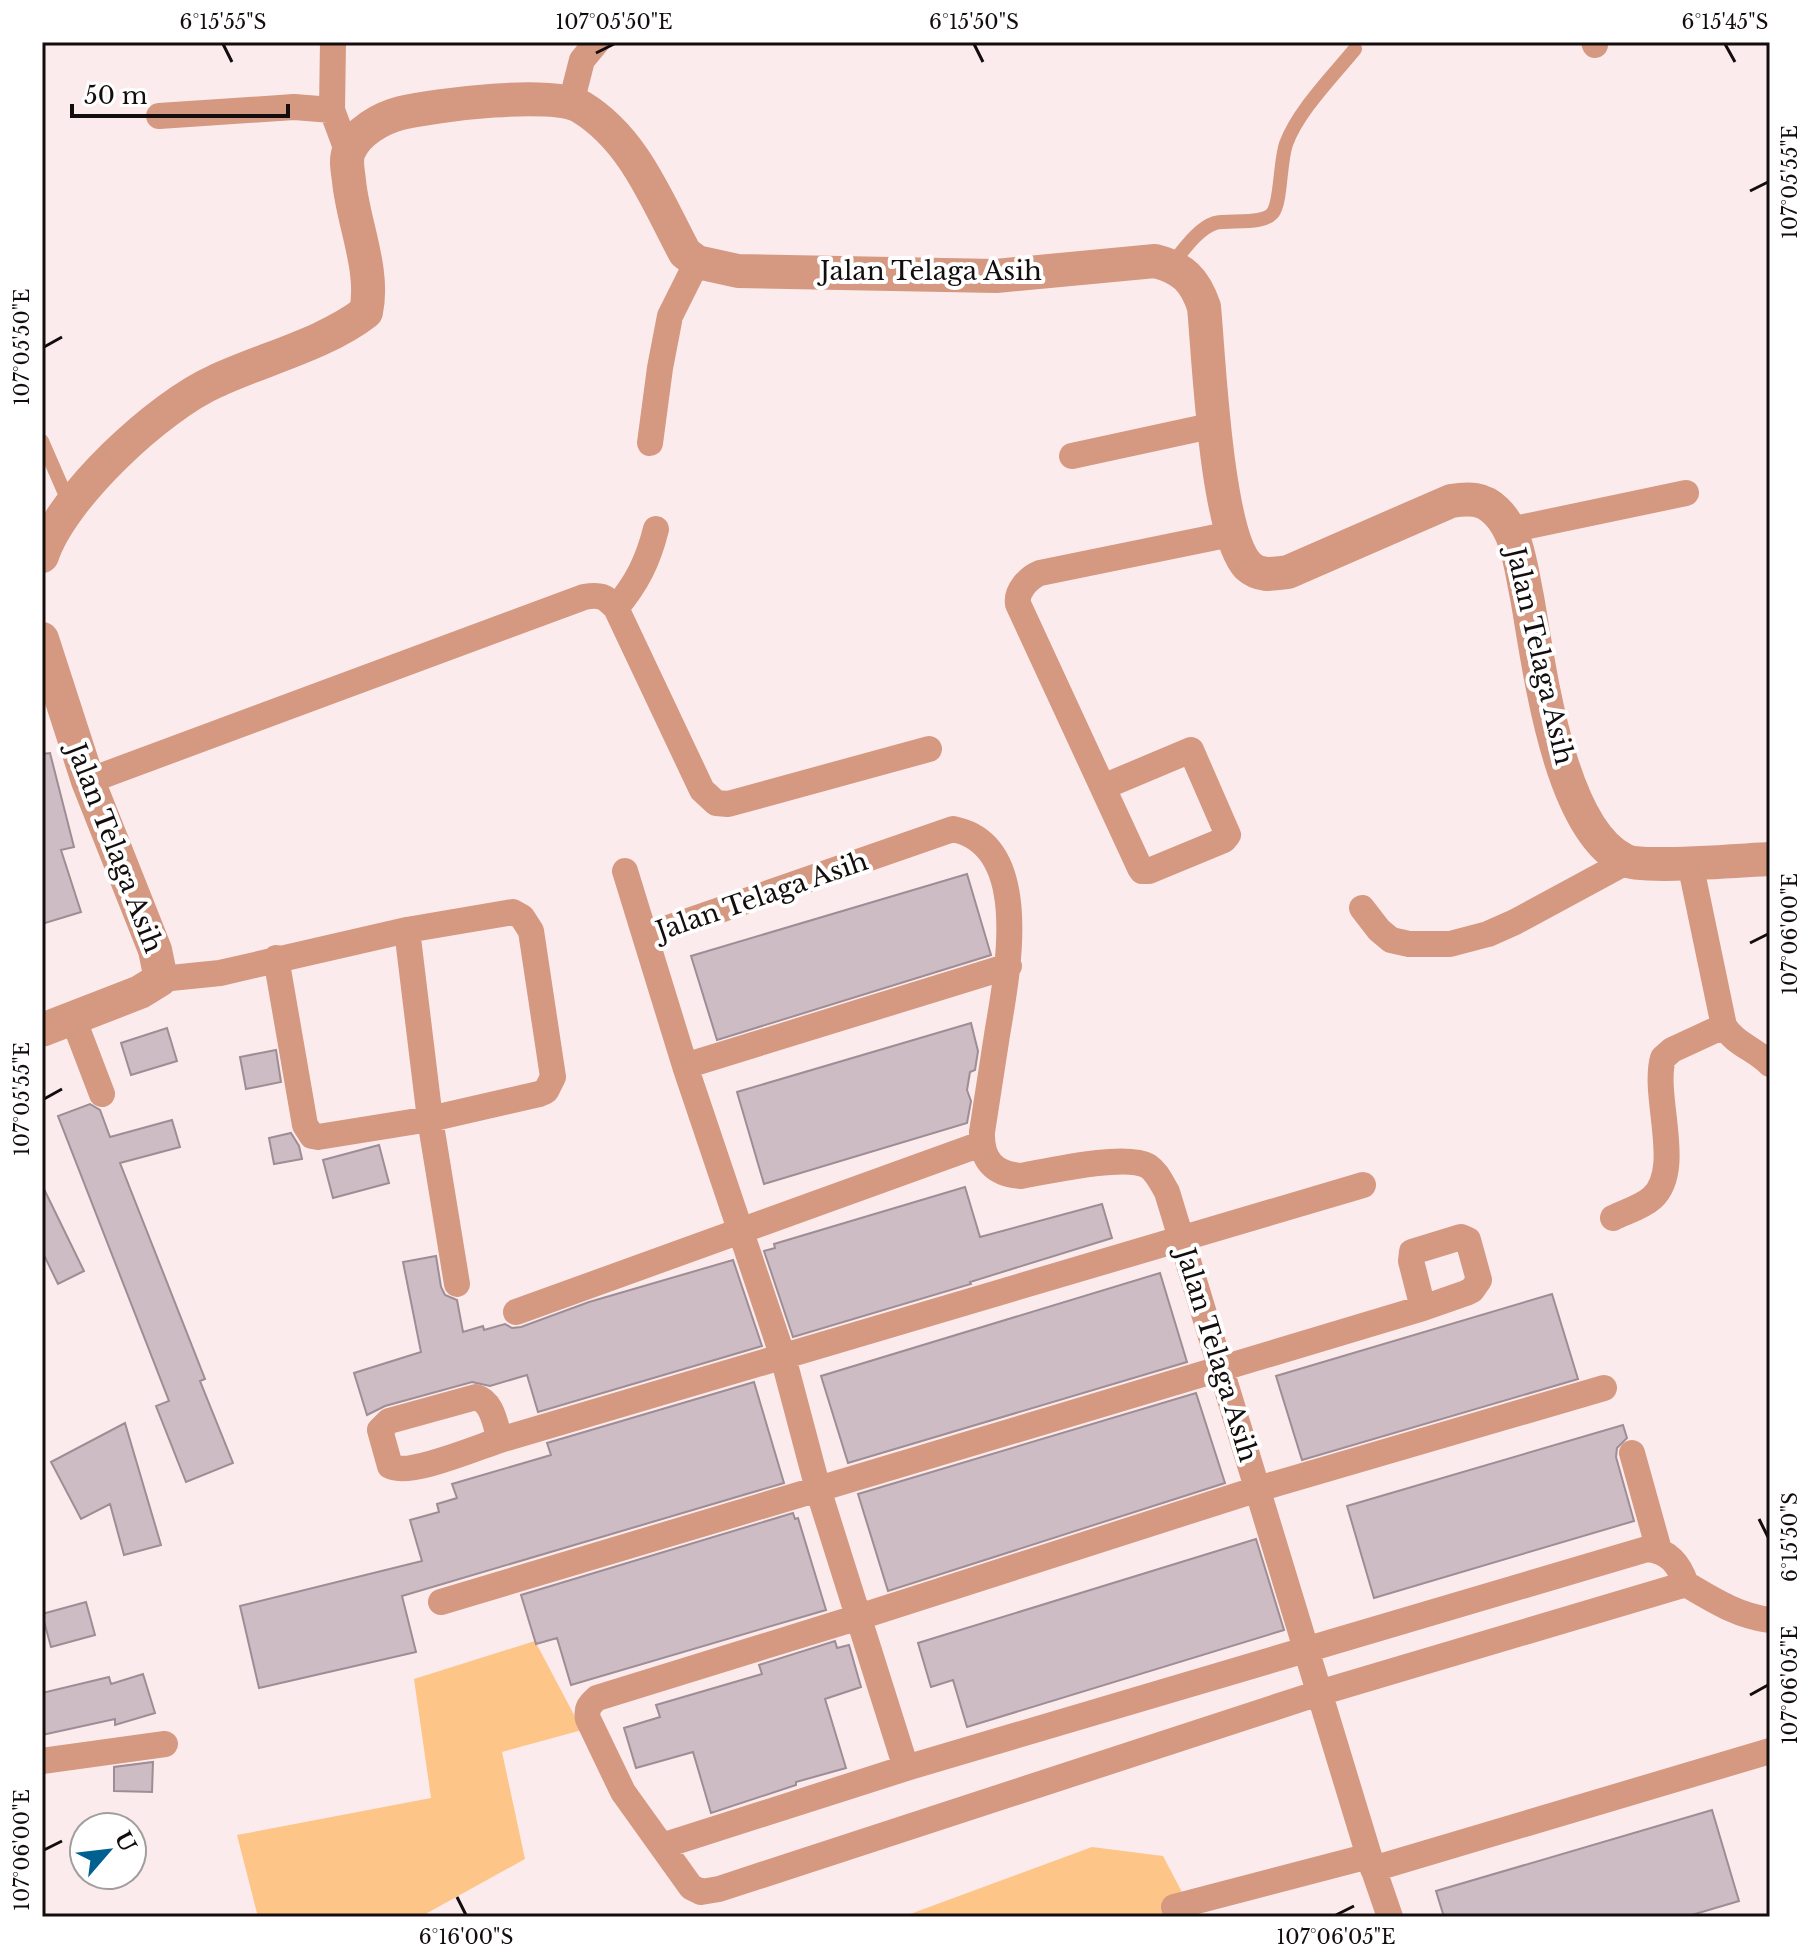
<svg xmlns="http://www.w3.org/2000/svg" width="1812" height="1959" viewBox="0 0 1812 1959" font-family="'Libre Baskerville',serif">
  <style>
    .green { fill: #fdc588 }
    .building { fill: #cebcc4; stroke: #9e8d95; stroke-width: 2 }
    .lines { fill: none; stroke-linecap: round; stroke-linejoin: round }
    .service { stroke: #d59880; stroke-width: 14 }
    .minor { stroke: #d59880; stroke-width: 26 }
    .tertiary { stroke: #d59880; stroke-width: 34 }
    .ticks { fill: none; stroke: #140d0d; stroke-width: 3 }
    .labels { text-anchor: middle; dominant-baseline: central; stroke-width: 8; stroke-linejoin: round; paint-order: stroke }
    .street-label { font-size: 26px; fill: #140d0d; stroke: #fff }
    .neatline { fill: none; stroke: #140d0d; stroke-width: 3 }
    .ticks-label { font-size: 20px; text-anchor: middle; fill: #140d0d }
  </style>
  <rect width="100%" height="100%" fill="#fcebec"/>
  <path class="green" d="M535 1641 582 1730 502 1752 525 1859 420 1917H258L237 1835 431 1798 414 1679Z
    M1092 1847 1163 1856 1194 1915 1205 1917H902Z"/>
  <path class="building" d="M50 753 74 847 61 850 81 912 42 924V754Z
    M967 874 991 955 717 1040 691 956Z
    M971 1023 978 1051 975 1070 970 1072 967 1090 971 1101 967 1123 764 1184 737 1092Z
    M167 1028 177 1061 131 1075 121 1043Z
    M276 1050 281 1082 246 1089 240 1057Z
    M90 1104 100 1110 110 1137 172 1120 180 1147 120 1163 205 1379 200 1381 233 1463 186 1482 156 1406 169 1401 58 1116Z
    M291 1133 299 1146 302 1159 274 1164 269 1138Z
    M379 1145 389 1183 333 1198 323 1160Z
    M42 1185 84 1271 58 1284 42 1251Z
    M965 1187 980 1237 1102 1204 1112 1238 970 1282 971 1284 793 1337 764 1251 775 1248 774 1244Z
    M436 1256 441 1287 445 1295 457 1300 463 1332 483 1326 484 1330 505 1324 512 1328 521 1327 589 1302 733 1260 762 1346 538 1412 527 1375 490 1386 472 1382 385 1406 367 1415 354 1373 421 1352 403 1262Z
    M1160 1273 1187 1362 848 1463 821 1376Z
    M1552 1294 1578 1379 1302 1460 1276 1376Z
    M754 1382 784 1483 402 1596 416 1652 259 1688 240 1606 422 1561 410 1520 439 1512 437 1504 457 1498 452 1484 551 1455 547 1443Z
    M1196 1393 1225 1483 888 1591 858 1494Z
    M125 1423 161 1545 124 1555 110 1504 81 1519 51 1462Z
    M1623 1425 1627 1438 1617 1448 1616 1457 1634 1521 1374 1598 1347 1506Z
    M793 1513 795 1519 798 1518 826 1610 571 1685 557 1638 536 1644 521 1595Z
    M1256 1539 1284 1630 967 1727 953 1680 931 1687 918 1643Z
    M86 1602 95 1635 51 1647 42 1614Z
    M835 1641 837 1648 849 1645 861 1687 825 1699 846 1768 796 1782V1785L711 1813 693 1752 636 1768 624 1728 660 1717 656 1705 762 1674 759 1665Z
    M143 1674 155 1713 115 1725V1719L42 1735V1693L109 1677 111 1684Z
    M153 1762 152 1792 114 1791V1767Z
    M1712 1810 1739 1901 1685 1917H1444L1436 1891Z"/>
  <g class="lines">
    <path class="service" d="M1171 265C1183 251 1197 229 1215 223 1229 219 1266 226 1274 211 1281 198 1280 162 1286 144 1298 111 1333 76 1355 49
      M42 441 69 503"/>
    <path class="minor" d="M333 42 332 110 348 153
      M1594 42 1595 45
      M571 103 582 60 597 42
      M159 116 294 107 332 110
      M650 443 660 368 670 316 697 262
      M1072 456 1215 425
      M1510 530 1686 493
      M616 608C637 583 648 561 656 529
      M88 781 584 597C600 594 605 596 616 608L702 790 716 803 728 804 929 749
      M1103 787 1191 750 1228 835 1224 840 1149 871H1142L1140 868 1018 604C1016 591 1028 578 1040 573L1231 534
      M1690 863 1724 1026C1735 1044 1755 1049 1770 1064
      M625 871 685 1066 783 1357 818 1489 906 1768
      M1362 908 1379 930 1391 940 1409 944H1450L1488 934 1515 922 1626 862
      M407 930 430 1119 457 1284
      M645 936 953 829C1035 845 1006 979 997 1035 992 1068 987 1100 982 1132 981 1160 994 1174 1021 1176 1049 1171 1125 1153 1148 1166 1157 1172 1161 1182 1167 1192L1369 1856 1390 1917
      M161 979 220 973 407 930 513 912 522 917 531 931 553 1077 546 1091 539 1094 430 1119 318 1137 312 1136 305 1125 276 958
      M73 1018 102 1094
      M685 1066 1009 966
      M1613 1218C1625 1212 1642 1207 1652 1198 1684 1169 1652 1097 1663 1058L1672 1050 1724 1026
      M516 1312 981 1144
      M1604 1388 1258 1489 859 1617 597 1698C589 1705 586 1709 588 1719L623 1792 691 1887 701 1892 719 1889 1319 1693 1686 1584
      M500 1440C495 1424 493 1402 476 1397L389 1421 380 1430 390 1466C408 1477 478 1447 500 1440L1363 1185
      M1632 1453 1659 1550
      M441 1602 1423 1308 1466 1293 1472 1290 1479 1280 1468 1240 1461 1237 1412 1252 1411 1261 1423 1308
      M42 1761 165 1744
      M662 1846 906 1768 1647 1549C1669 1551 1679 1564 1686 1584 1713 1600 1738 1616 1770 1620
      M1373 1869 1770 1751
      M1174 1907 1369 1856"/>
    <path class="tertiary" d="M42 556C61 497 159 406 216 381 263 359 325 344 366 312 375 270 353 223 349 181 348 171 345 160 349 151 357 132 381 118 401 113 435 105 553 90 581 107 634 139 657 201 685 253L697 262 738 271 996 276 1155 261C1183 268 1195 280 1204 307 1209 359 1216 532 1248 566 1260 577 1273 574 1288 572L1451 501C1469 498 1483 498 1496 511 1518 532 1521 569 1527 597 1539 664 1558 827 1624 860 1641 869 1744 860 1770 859
      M42 639 88 781 155 950 161 979 140 992 42 1030"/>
  </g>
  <path class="ticks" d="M223 44 232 62M974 44 983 62M1725 44 1735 62M596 53 614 44M1750 191 1768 182M44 347 62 337M1750 943 1768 934M44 1099 62 1089M1759 1519 1768 1537M1750 1695 1768 1685M44 1850 62 1841M457 1897 466 1915M1336 1915 1354 1906"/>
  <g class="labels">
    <g class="street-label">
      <text x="931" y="271">Jalan Telaga Asih</text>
      <text transform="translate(1540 656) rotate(77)">Jalan Telaga Asih</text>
      <text transform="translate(115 848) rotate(69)">Jalan Telaga Asih</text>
      <text transform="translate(762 896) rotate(-19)">Jalan Telaga Asih</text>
      <text transform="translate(1217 1355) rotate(73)">Jalan Telaga Asih</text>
    </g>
  </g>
  <rect width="1812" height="1959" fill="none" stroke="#ffffff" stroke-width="88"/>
  <g transform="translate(108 1851) rotate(62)"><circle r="38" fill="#ffffff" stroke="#a19e9e" stroke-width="2"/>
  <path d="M0-6L14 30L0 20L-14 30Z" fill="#006090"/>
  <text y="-12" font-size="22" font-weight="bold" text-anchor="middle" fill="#140d0d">U</text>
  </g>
  <path d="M72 104v12h216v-12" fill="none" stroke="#140d0d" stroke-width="4"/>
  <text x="84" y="104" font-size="24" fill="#140d0d" stroke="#ffffff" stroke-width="6" paint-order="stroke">50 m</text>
  <rect x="44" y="44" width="1724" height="1871" class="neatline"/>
  <g class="ticks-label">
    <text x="223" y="29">6°15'55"S</text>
    <text x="614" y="29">107°05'50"E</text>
    <text x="974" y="29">6°15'50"S</text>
    <text x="1725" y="29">6°15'45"S</text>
    <text transform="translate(1790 182) rotate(-90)" y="7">107°05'55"E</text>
    <text transform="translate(22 347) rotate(-90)" y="7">107°05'50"E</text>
    <text transform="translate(1790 934) rotate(-90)" y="7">107°06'00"E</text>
    <text transform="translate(22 1099) rotate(-90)" y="7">107°05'55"E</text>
    <text transform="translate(1790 1537) rotate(-90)" y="7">6°15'50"S</text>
    <text transform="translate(1790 1685) rotate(-90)" y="7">107°06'05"E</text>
    <text transform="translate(22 1850) rotate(-90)" y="7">107°06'00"E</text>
    <text x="466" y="1944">6°16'00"S</text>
    <text x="1336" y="1944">107°06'05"E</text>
  </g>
</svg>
